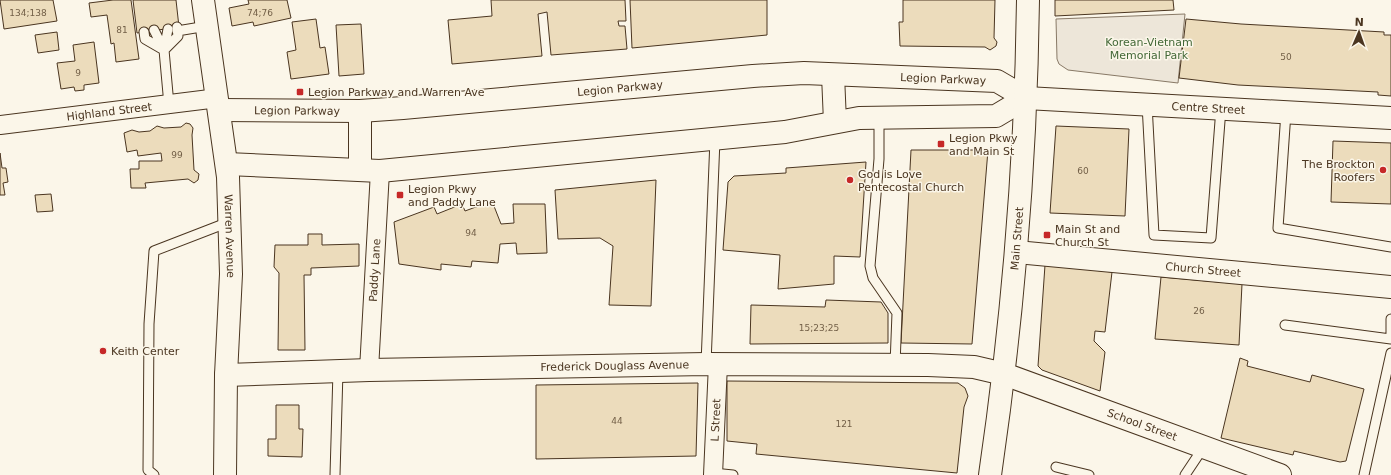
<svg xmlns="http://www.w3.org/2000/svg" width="1391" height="475" viewBox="0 0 1391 475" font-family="'DejaVu Sans',sans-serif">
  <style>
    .green { fill: #ede6d9; stroke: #887966 }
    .building { fill: #ecdcbc; stroke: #4a3520 }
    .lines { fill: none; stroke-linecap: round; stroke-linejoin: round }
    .lane-casing { stroke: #4a3520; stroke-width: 11 }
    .street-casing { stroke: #4a3520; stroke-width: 20 }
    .secondary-casing { stroke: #4a3520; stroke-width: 24 }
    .lane { stroke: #fbf6e9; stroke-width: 9 }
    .street { stroke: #fbf6e9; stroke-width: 18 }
    .secondary { stroke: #fbf6e9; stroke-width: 22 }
    .poi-dot { fill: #c62828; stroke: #fbf6e9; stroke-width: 1.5 }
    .labels { text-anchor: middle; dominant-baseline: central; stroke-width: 3; stroke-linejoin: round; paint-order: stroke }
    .number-label { font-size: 9px; fill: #725f47 }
    .park-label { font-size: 11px; fill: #436837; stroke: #fbf6e9 }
    .street-label { font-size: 11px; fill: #4a3520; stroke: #fbf6e9 }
    .poi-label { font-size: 11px; fill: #4a3520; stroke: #fbf6e9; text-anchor: start }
  </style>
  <rect width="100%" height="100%" fill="#fbf6e9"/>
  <path class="green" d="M1185 14 1178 83 1068 70 1059 64 1057 59 1056 19Z"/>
  <path class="building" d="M0 0H53L57 21 4 29Z
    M113 0H131L139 59 116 62 114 43 111 44 107 15 91 17 89 3Z
    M133 0H176L179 27 137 33Z
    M248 0H287L291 18 254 26 253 22 232 26 229 8 249 4Z
    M491 0H625L626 21H618L619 26H625L627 49 551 55 547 12 538 14 542 56 452 64 448 20 492 16Z
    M630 0H767V35L632 48Z
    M903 0H995L994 38 997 42 996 46 990 50 985 47 900 46 899 22H903Z
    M1055 0H1173L1174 10 1055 16Z
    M316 19 320 48 325 47 329 74 291 79 287 52 296 50 292 22Z
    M1186 19 1241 24 1384 32V35H1391V96L1378 95V92L1238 85 1179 78Z
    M361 24 364 74 339 76 336 25Z
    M57 32 59 50 38 53 35 35Z
    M94 42 99 83 84 85V90L75 91 74 87 61 89 57 63 75 61 73 45Z
    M186 123 190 124 193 128 192 135 194 170 199 174 198 180 194 183 188 179 145 183 146 188H131L130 169H139V161H162L161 153 138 156 137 150 127 152 124 133 132 130 139 132 150 131 157 126 164 128 181 127Z
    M1056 126 1129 129 1125 216 1050 213Z
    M1333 141 1391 143V204L1331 202Z
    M911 150H988L972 344 901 343Z
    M0 153 2 168H6L8 182 3 183 5 195H0Z
    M866 162 860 257 834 256V284L778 289 780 255 723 250 728 182 734 176 786 173V168Z
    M656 180 651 306 609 305 613 246 600 238 558 239 555 190Z
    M51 194 53 211 37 212 35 195Z
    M492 201 501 224 514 223 513 204H545L547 253 517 254 516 243 500 244 498 263 472 261 471 267 441 264V270L399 264 394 222 434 207 437 214 462 204 465 211Z
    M308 234H322V245L359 244V266L311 268V275H304L305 350H278L279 273 274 267 275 245H308Z
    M1045 265 1112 272 1105 332 1095 331 1094 341 1105 352 1100 391 1042 370 1038 366Z
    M1161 277 1242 284 1239 345 1155 339Z
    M826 300 881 302 888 313V343L750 344 751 305 825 307Z
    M1240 358 1248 361 1247 366 1310 382 1312 375 1364 389 1346 461 1340 462 1294 451 1293 455 1221 438Z
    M727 381 958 383 965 388 968 396 964 407 957 473 756 454 757 444 727 441Z
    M698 383 696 456 536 459V385Z
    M276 405H299V429H303L302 457 268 456V439H276Z"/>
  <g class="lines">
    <defs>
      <path id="lane" d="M168 29 164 50 169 105
        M154 30 164 50
        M177 31 207 26
        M144 32 145 39 164 50
        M164 50 178 36 177 27
        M1147 104 1154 235 1211 238 1221 108
        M1286 112 1278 228 1391 247
        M879 117V159L870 266 873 278 897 313 895 365
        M1285 325 1391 339V319
        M706 364 715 139
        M1056 467 1089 475
        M713 473 733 475
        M154 475 148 470 149 324 154 251 229 222
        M335 475 338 371
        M1185 475 1203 448
        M1364 475 1391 353"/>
      <g id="street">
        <path id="s1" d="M0 125 218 98"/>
        <path id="s2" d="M369 370 380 171"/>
        <path id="s3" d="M713 475 718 364"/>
      </g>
      <g id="secondary">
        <path id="s4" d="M203 0 228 177 231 274 226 375 225 475"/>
        <path d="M833 75 835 122"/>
        <path id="s5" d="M219 110 360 111 403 108 753 76 804 73 997 81 1026 98 1391 118"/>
        <path d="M227 164 380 171 785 132 859 118 996 116 1026 98"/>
        <path d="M360 169V111"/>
        <path id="s6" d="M1016 252 1391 287"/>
        <path id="s7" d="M226 375 369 370 706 364 928 365 974 367 1004 374 1280 475"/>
        <path id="s8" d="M990 475C1013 318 1026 159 1028 0"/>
      </g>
    </defs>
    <use href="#lane" class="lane-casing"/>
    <use href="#street" class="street-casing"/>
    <use href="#secondary" class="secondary-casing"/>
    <use href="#lane" class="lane"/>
    <use href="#street" class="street"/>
    <use href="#secondary" class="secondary"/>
  </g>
  <g class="poi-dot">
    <rect x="296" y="88" width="8" height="8" rx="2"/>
    <rect x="937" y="140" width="8" height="8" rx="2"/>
    <circle cx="1383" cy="170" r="4"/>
    <circle cx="850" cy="180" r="4"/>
    <rect x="396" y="191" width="8" height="8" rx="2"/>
    <rect x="1043" y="231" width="8" height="8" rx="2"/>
    <circle cx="103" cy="351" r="4"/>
  </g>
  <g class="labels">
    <g class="number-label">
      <text x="28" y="13">134;138</text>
      <text x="260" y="13">74;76</text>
      <text x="122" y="30">81</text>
      <text x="1286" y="57">50</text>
      <text x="78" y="73">9</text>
      <text x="177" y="155">99</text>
      <text x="1083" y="171">60</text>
      <text x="471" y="233">94</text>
      <text x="1199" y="311">26</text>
      <text x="819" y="328">15;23;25</text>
      <text x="617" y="421">44</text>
      <text x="844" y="424">121</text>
    </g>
    <g class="park-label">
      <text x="1149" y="42">Korean-Vietnam<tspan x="1149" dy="13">Memorial Park</tspan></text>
    </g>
    <g class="street-label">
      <text stroke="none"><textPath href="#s5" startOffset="726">Legion Parkway</textPath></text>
      <text stroke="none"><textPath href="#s5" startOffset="402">Legion Parkway</textPath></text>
      <text stroke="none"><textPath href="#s5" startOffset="996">Centre Street</textPath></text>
      <text stroke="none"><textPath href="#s5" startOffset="78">Legion Parkway</textPath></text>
      <text stroke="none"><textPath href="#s1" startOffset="110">Highland Street</textPath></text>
      <text stroke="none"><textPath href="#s4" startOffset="238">Warren Avenue</textPath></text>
      <text stroke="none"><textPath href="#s8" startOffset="238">Main Street</textPath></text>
      <text stroke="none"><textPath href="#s2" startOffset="100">Paddy Lane</textPath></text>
      <text stroke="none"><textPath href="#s6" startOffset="188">Church Street</textPath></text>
      <text stroke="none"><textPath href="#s7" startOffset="389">Frederick Douglass Avenue</textPath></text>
      <text stroke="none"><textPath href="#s3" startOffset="55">L Street</textPath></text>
      <text stroke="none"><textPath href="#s7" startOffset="926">School Street</textPath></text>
    </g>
    <g class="poi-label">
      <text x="308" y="92">Legion Parkway and Warren Ave</text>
      <text x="949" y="138">Legion Pkwy<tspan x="949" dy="13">and Main St</tspan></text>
      <text x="1375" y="164" text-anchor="end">The Brockton<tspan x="1375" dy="13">Roofers</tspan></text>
      <text x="858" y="174">God is Love<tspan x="858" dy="13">Pentecostal Church</tspan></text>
      <text x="408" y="189">Legion Pkwy<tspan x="408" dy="13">and Paddy Lane</tspan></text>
      <text x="1055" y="229">Main St and<tspan x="1055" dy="13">Church St</tspan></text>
      <text x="111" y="351">Keith Center</text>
    </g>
  </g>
  <g transform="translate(1359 32) rotate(2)" stroke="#fbf6e9" stroke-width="3" paint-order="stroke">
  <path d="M0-3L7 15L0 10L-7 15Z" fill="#4a3520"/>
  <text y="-6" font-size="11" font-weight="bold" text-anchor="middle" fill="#4a3520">N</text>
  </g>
</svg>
